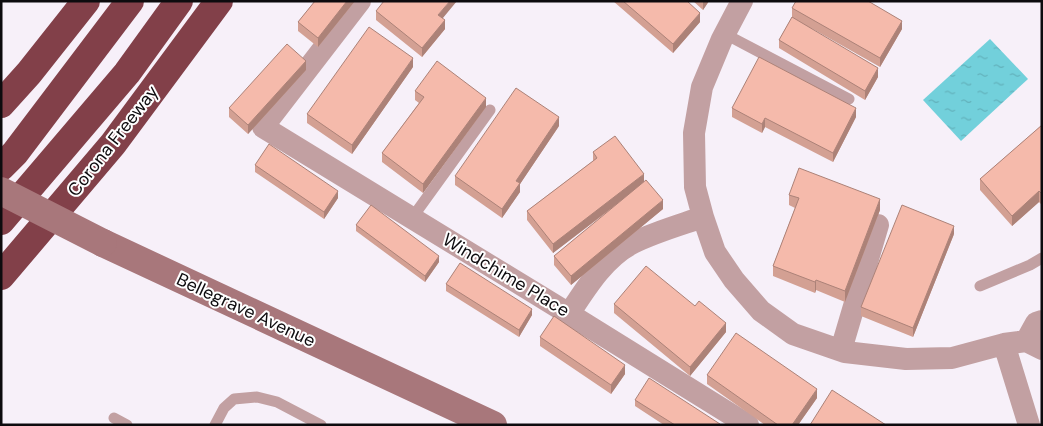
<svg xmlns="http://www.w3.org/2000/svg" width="1043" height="426" viewBox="0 0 1043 426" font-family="'DM Sans',sans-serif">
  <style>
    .water { fill: url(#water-ripples) }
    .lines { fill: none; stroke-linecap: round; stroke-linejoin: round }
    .service { stroke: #c2a0a2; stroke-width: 11 }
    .minor { stroke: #c2a0a2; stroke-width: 22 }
    .secondary { stroke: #a8777b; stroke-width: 28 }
    .motorway { stroke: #824049; stroke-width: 28 }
    .secondary-bridge { stroke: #a8777b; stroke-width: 28 }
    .wall { fill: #d3a093 }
    .shaded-wall { fill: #ac8278 }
    .building { fill: #f5baab; stroke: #ac8278 }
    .labels { text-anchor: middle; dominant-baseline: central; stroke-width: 4; stroke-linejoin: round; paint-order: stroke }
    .street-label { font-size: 18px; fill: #0d0b0e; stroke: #fff }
  </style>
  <defs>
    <pattern id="water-ripples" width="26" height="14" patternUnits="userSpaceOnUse" patternTransform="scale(1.25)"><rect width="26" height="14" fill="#72d0db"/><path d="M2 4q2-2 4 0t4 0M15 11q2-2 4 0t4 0" fill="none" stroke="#62b1bb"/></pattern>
  </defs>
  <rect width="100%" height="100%" fill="#f7f0f9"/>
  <path class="water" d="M990 39 1028 79 961 141 923 100Z"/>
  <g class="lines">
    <path class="service" d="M725 34 849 99
      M412 218 490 110
      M980 286 1030 265 1042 258
      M114 418 127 425
      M215 425 224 408 234 399 257 397 277 402 321 425"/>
    <path class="minor" d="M360 1 263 127 569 314 748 425
      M742 1 722 39 702 87 694 133 695 187 703 217 715 252 734 280 761 311 793 334 845 352 906 359 952 358 1004 344 1026 341 1042 349
      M569 314C586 288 605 257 633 243 655 232 680 225 703 217
      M1026 341 1036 323 1042 321
      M1004 344 1029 425
      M841 350 878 225"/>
    <path class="secondary" d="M103 243 493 425"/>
    <path class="motorway" d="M1 104 29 73 86 1
      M1 167 15 153 130 1
      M1 221 127 73 179 1
      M1 276 113 144 219 1"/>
    <path class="secondary-bridge" d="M1 191 103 243"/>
  </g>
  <path class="wall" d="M315 1H355L318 47 298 31V22Z
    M613 1H687L700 22 673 53Z
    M693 1H709L703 10Z
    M792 8 902 29 880 67 811 28 878 77 865 100 779 48V40L792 17Z
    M376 11 443 19 445 29 422 57 376 20Z
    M413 67 352 154 307 123V114Z
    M306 70 248 134 229 117V108Z
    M415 91 486 107 423 193 382 162V153L419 103 415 100Z
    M732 108 856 117 833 162 765 127 762 133 732 117Z
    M1042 125V205L1039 202 1012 226 980 190V179Z
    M559 126 520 184V192L502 218 455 185V176Z
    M593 152 644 182 663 209 571 285 554 265V256L619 203 553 253 527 220V211L593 161Z
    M255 165 338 198 324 219 255 172Z
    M789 195 880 210 845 302 816 290 815 293 773 276V266L795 208 789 205Z
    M356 225 439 262 425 282 356 231Z
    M954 234 913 337 861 316V307Z
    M446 284 532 315 519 337 446 291Z
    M614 304 726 332 690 376 614 313Z
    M540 337 625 374 611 394 540 346Z
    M707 375 817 398 798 425H765L707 384Z
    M635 400 720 425H664L635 406Z"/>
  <path class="shaded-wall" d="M347 1H355L318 47V38Z
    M450 1H457L438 24V15Z
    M703 1H709L703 10Z
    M700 13V22L673 53V44Z
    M445 20V29L422 57V48Z
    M902 21V29L880 67V58Z
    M413 58V67L352 154V145Z
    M306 61V70L248 134V125Z
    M878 68V77L865 100V91Z
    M486 98V107L423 193V184Z
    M856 108V117L833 162V153Z
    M559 117V126L520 184V192L502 218V209L516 181Z
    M765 118V127L762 133V124Z
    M644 174V183L553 253V244Z
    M338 191V198L324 219V212Z
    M1039 191V202L1012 226V216Z
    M880 199V210L845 302V291Z
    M663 200V209L571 285V276Z
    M954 226V234L913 337V328Z
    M439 256V262L425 282V276Z
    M816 280V290L815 293V282Z
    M532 309V315L519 337V330Z
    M726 323V332L690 376V367Z
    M625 365V374L611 394V385Z
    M817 389V398L798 425H792Z"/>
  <path class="building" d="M315 1H347L318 38 298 22Z
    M384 1H450L438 15 445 20 422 48 376 11Z
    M623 1H687L700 13 673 44Z
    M796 1H868L902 21 880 58 792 8Z
    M792 17 878 68 865 91 779 40Z
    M369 27 413 58 352 145 307 114Z
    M287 44 306 61 248 125 229 108Z
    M759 57 856 108 833 153 765 118 762 124 732 108Z
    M437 61 486 98 423 184 382 153 424 97 415 91Z
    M516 88 559 117 516 181 520 183 502 209 455 176Z
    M1042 125V194L1039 191 1012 216 980 179Z
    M615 136 644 174 553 244 527 211 597 158 593 152Z
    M269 144 338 191 324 212 255 165Z
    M799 168 880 199 845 291 816 280 815 282 773 266 799 198 789 195Z
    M646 180 663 200 571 276 554 256Z
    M371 205 439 256 425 276 356 225Z
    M902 205 954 226 913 328 861 307Z
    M460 263 532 309 519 330 446 284Z
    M646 266 695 306 699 301 726 323 690 367 614 304Z
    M554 316 625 365 611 385 540 337Z
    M736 333 817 389 792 425H778L707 375Z
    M649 378 720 424V425H675L635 400Z
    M832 390 886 425H810Z"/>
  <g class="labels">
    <g class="street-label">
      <text transform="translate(113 141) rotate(-52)">Corona Freeway</text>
      <text transform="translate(506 275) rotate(31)">Windchime Place</text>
      <text transform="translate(246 310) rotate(25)">Bellegrave Avenue</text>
    </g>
  </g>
  <rect width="1043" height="426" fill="none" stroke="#0d0b0e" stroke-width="5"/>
</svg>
